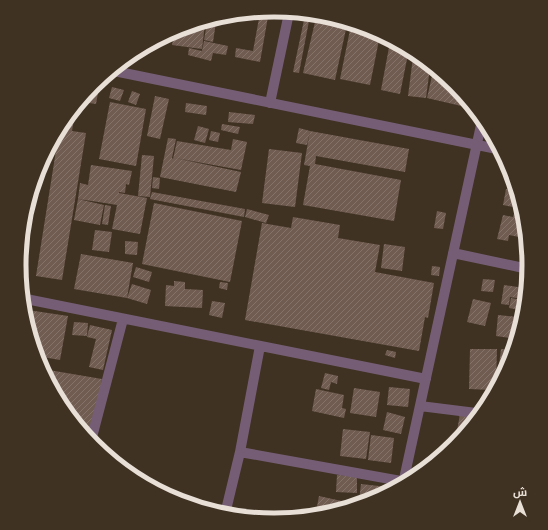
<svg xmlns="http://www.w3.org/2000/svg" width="548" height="530" viewBox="0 0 548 530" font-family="'Fira Sans',Cairo,sans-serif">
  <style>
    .building { fill: url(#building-hatch) }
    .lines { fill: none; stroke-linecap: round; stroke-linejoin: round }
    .minor { stroke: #755e75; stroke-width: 10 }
    .rim { fill: none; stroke: #e8dfd6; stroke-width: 5 }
  </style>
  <defs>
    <pattern id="building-hatch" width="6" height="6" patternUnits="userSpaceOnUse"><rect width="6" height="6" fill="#715c52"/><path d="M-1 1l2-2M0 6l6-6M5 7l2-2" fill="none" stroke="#85736a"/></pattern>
  </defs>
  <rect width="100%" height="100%" fill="#3f3223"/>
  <path class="building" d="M269 11 260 62 235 57 236 48 253 51 260 13Z
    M304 20 309 21 299 73 293 72Z
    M216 22 213 42 204 40 207 23Z
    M315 22 346 29 335 80 303 73Z
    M332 22 350 25V27L332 25Z
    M205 24 202 49 172 45 175 31 177 29Z
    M351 25 372 30 380 35 370 85 340 79Z
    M204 41 228 46 226 55 213 53 211 61 188 55 189 48 202 51Z
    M390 42 408 54 400 94 381 90Z
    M413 57 430 68 426 98 408 96Z
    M432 76 446 79 454 85 470 108 427 98Z
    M98 82H100L96 104 82 102 94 85Z
    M112 87 124 90 120 101 109 98Z
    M132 91 140 94 136 105 128 102Z
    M155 96 169 99 160 139 147 136Z
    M110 102 146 109 136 166 99 159Z
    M186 103 207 106 206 115 185 112Z
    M229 112 255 115 253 124 228 122Z
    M75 113 72 131 86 133 62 280 36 276 58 138Z
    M222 124 240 127 238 134 221 130Z
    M198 126 209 129 205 143 194 140Z
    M299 128 310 131 307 145 296 143Z
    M211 131 220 133 218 142 209 140Z
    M310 131 409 149 405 172 316 156 315 164 401 180 394 221 303 205 310 166 304 165Z
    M168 138 176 139 172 158 173 159 177 141 231 150 233 139 247 142 241 170 175 158 241 172 236 192 160 177Z
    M269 149 302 153 295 207 262 203Z
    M142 155 154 156 150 197 138 196Z
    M91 165 132 171 129 185 126 184 125 193 119 192V193L147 198 140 234 112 229 117 205 105 203V201V203L78 199 80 183 88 185Z
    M510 169 512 180 513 186 507 185Z
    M153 177 160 178 159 189 152 188Z
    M506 189 514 191 518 208 503 205Z
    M152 192 245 209 244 217 150 199Z
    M78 199 104 205 100 225 74 220Z
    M154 203 242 221 230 282 142 264Z
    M105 205 111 206 108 225 102 224Z
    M247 209 269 215 266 223 245 217Z
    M515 210H518L522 229 519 237 509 235 508 241 497 239 503 215 513 217Z
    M437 211 446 213 443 229 434 228Z
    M293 217 340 225 338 238 380 245 375 272 434 283 428 318 425 317 419 351 245 320 262 223 291 228Z
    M95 230 112 232 109 252 92 250Z
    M125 241 138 242 137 255 125 254Z
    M384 244 405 247 402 271 381 268Z
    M81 254 133 263 127 298 74 289Z
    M432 266 440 267 439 276 431 275Z
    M136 267 152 272 149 282 133 277Z
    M483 279 495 280 493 292 481 291Z
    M174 281 185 282V289L203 290 202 308 165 306 166 285 174 286Z
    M220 282 228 283 227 290 219 288Z
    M132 284 151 290 147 304 127 298Z
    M504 285 524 288 522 299 510 297 509 305 501 304Z
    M511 298 522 300 520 310 509 308Z
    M473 299 491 303 485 326 467 322Z
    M212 301 225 303 222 318 209 315Z
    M28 310 68 316 60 360 37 356Z
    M498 315 519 317 515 333 510 332V338L496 336Z
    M74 322 88 323 87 336 72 335Z
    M90 325 112 330 103 370 89 367 96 339 87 337Z
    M470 349H497L496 382 491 390 469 389Z
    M501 349 512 350 509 363 497 381Z
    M387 350 396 352 395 358 385 355Z
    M43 369 102 379 94 429 81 427Z
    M325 373 338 376 337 384 331 382 329 390 321 388Z
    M389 387 410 389 408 407 387 405Z
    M354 388 380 392 376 417 350 413Z
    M316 389 344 395 342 408 346 409 344 418 312 411Z
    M387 412 405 417 401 434 383 430Z
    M460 414 473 417 454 445 451 448 453 435 456 436Z
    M343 429 370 432 366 459 340 456Z
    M371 435 394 438 391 463 368 460Z
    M337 475 357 476V493L336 492Z
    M361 484 388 487V490L371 501H359Z
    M319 496 355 504 316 512Z"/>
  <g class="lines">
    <path class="minor" d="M114 71 497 149
      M270 103 289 13
      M453 253 528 269
      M26 299 426 379
      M420 406 476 413
      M91 441 123 319
      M240 452 401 481
      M404 479 481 125
      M226 510 240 452 260 346"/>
  </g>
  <path d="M0 0H548V530H0ZM26 265a248 248 0 1 1 496 0a248 248 0 1 1-496 0Z" fill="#3f3223" fill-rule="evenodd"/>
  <path class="rim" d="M26 265a248 248 0 1 1 496 0a248 248 0 1 1-496 0Z"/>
  <g transform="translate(520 502)" stroke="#3f3223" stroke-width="3" paint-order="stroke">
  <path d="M0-3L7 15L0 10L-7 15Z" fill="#e8dfd6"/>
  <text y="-6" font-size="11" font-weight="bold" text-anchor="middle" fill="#e8dfd6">ش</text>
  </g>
</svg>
